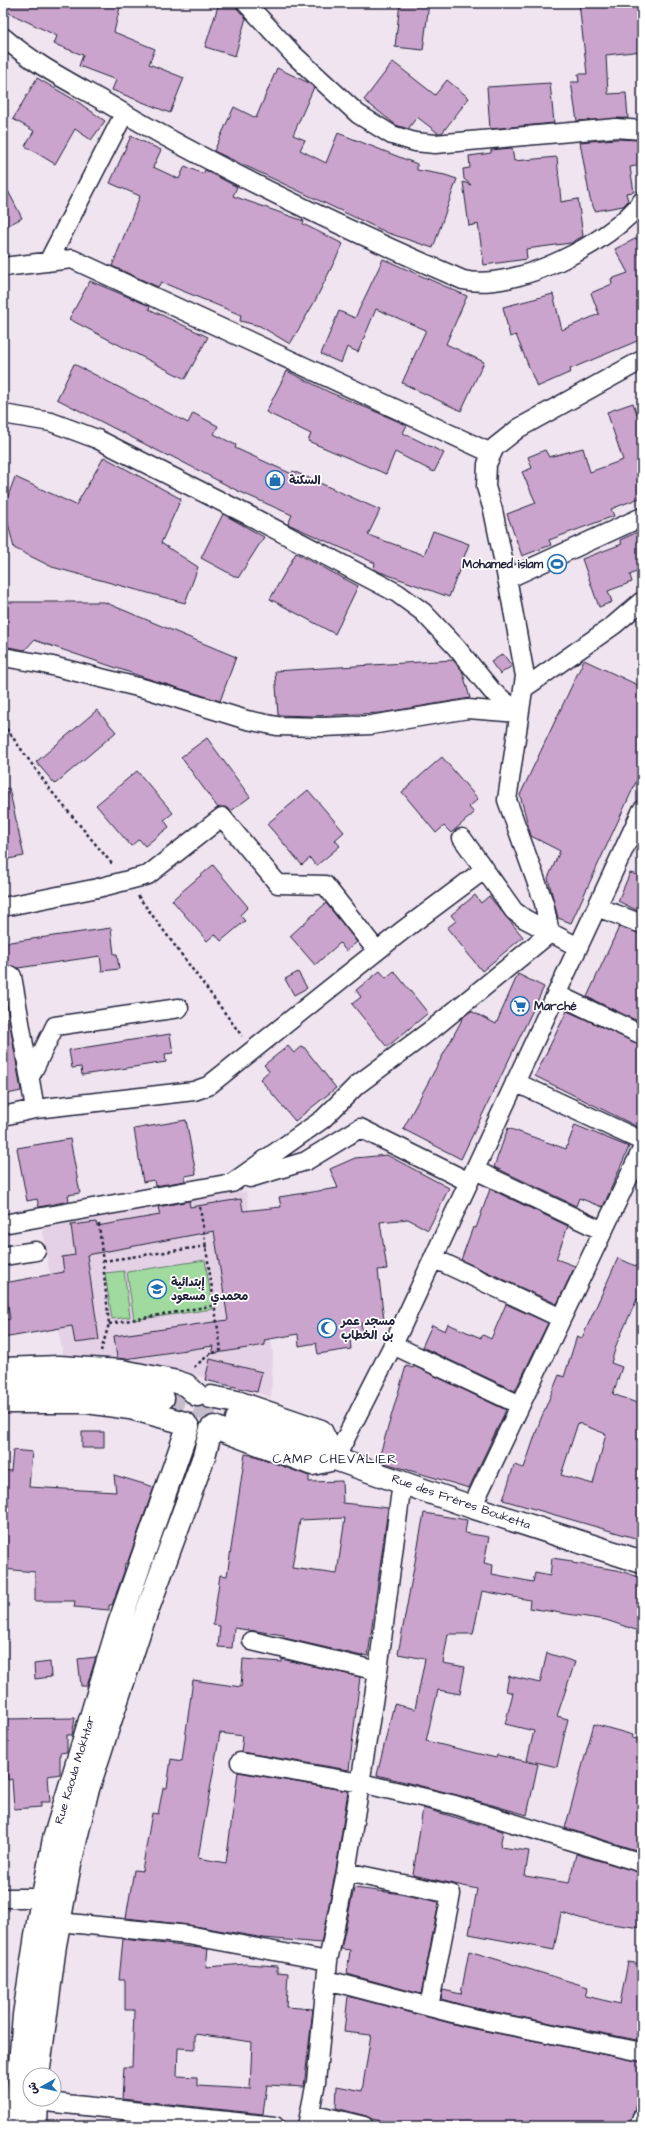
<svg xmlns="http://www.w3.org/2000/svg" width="645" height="2129" viewBox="0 0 645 2129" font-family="'Architects Daughter','Playpen Sans Arabic',sans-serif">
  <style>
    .built { fill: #e4d1e5 }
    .green { fill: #a1da9e; stroke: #627e6c }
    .building { fill: #caa4cc; stroke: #22223b; fill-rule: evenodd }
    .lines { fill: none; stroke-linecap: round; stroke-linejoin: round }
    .major-tunnel { stroke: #c6bdcc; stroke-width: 22; stroke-dasharray: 22 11; stroke-linecap: butt }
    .minor-casing { stroke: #22223b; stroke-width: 21 }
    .major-casing { stroke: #22223b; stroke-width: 25 }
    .path { stroke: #22223b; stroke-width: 2.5; stroke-dasharray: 3 3; stroke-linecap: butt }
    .minor { stroke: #fff; stroke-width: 18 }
    .major { stroke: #fff; stroke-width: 22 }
    .labels { text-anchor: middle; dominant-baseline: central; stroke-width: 3.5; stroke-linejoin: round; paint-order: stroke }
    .poi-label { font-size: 12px; font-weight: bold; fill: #22223b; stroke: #fff; text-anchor: start }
    .street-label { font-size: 12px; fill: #22223b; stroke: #fff }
    .neighbourhood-label { font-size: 13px; letter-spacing: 1px; fill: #22223b; stroke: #fff }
  </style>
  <rect width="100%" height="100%" fill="#efe4f0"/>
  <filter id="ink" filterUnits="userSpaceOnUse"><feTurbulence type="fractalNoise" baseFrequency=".025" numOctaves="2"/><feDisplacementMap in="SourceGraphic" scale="8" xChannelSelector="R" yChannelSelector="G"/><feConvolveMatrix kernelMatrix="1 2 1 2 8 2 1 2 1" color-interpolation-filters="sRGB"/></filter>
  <g filter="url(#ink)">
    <path class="built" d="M246 1191 273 1353 271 1397 180 1371 63 1356 42 1226Z"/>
    <path class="green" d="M205 1260 213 1309 134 1320 127 1272Z
      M124 1271 130 1317 112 1319 105 1273Z"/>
    <path class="building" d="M3 3H121L114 32 155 49 149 64 184 78 170 113 112 90 116 80 79 66 83 55 54 44 57 36 3 10Z
      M219 3 236 7 246 18 235 56 205 47Z
      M400 3H429L423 50 395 47Z
      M579 3H642V51L606 55 608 94 626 93 628 118 577 121 571 82H579L578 74H587Z
      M393 62 435 95 447 80 469 98 442 133H438L417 117 408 129 396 125 364 100Z
      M277 68 307 82 314 87 293 135 305 140 300 150 326 163 338 133 417 164V170L445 175 457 179 433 248 388 233 214 151 234 107 256 118Z
      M37 78 78 102 105 121 91 140 75 129 55 164 25 146 34 131 13 119Z
      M550 83 554 123 490 129 487 87Z
      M131 136 161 150 153 167 179 179 185 166 203 174 205 170 237 187 233 196 304 221 303 224 343 244 315 301 290 344 260 326 240 321 241 315 161 282 158 287 112 266 140 196 110 183Z
      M616 139 638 140 642 165 630 167 634 192 626 193 628 201 623 206 595 211 590 199 580 142Z
      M512 148 514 161 557 157 561 202 578 199 583 236 571 243 526 249 527 259 484 265 478 224 469 226 463 182 471 185 464 179 463 169 470 168 469 156 491 153V150Z
      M3 181 22 218 3 228Z
      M637 238 642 247V339L570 369 571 372 537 387 516 335 510 337 503 307 553 294 562 330 599 314 591 293 612 284 611 279 628 273 615 249Z
      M383 259 467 296 446 344 484 362 461 411 402 383 426 330 376 309 358 352 347 347 341 363 321 354 339 311 355 318Z
      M90 281 150 306 149 309 208 337 185 379 69 319Z
      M74 364 188 423 193 413 218 426 214 434 236 445 235 448 292 474 293 471 380 510 368 535 424 555 433 531 469 544 449 597 380 572 374 569 375 563 288 524 292 515 236 490 169 455 168 456 57 399Z
      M287 371 329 392 407 425 403 433 444 453 434 472 395 452 386 474 308 441 311 434 266 412Z
      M633 403 637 414 642 412V497L611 509 614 516 549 540 551 545 522 556 507 514 536 503 522 472 532 468 528 457 545 450 549 457 583 448 590 472 623 460 607 412Z
      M104 457 181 499 161 543 198 567 185 603 52 567 14 548 4 507 15 477 76 505Z
      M223 514 264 537 238 578 201 558Z
      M642 530V569L630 575 632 582 608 591 612 602 599 607 582 559 622 544 620 540Z
      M296 553 358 586 335 634 270 599Z
      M3 602H104L236 657 220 701 143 677 34 640 25 650 3 646Z
      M503 654 512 666 500 674 491 662Z
      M453 660 462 670 470 698 381 713 313 716 278 715 275 671Z
      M584 660 642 687V769L571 923 558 918 548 878 560 851 531 836 520 795Z
      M97 710 116 732 55 784 36 762Z
      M207 738 250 797 231 811 225 807 218 808 181 757Z
      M442 757 478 799 469 807 474 813 451 833 444 826 436 833 402 792Z
      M137 771 173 813 164 820 169 827 145 846 139 839 131 846 96 805Z
      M9 788 24 856 3 860V789Z
      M308 790 344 832 335 840 340 846 316 866 310 858 302 865 267 824Z
      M213 865 248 907 240 915 245 921 221 941 215 934 207 941 172 900Z
      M630 873 642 876V913L618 901Z
      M475 895 481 903 489 896 523 937 482 971 447 928 456 921 451 915Z
      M326 903 357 942 346 951 340 943 315 965 290 936Z
      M619 927 642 934V1023L587 997Z
      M111 928 114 954H117L119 969 102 971 100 956 18 968 11 966 3 970V943Z
      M380 971 386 978 394 971 428 1013 387 1047 352 1004 361 997 356 990Z
      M298 972 307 988 294 995 285 979Z
      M518 974 544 987 461 1159 403 1129 464 1016 471 1011 496 1024Z
      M567 1011 642 1045V1129L535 1076Z
      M3 1018H9L21 1091 3 1095Z
      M170 1034 173 1053 165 1054 166 1062 82 1075 81 1067 72 1068 69 1050Z
      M288 1046 294 1053 303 1046 336 1088 295 1121 260 1079 269 1071 264 1065Z
      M186 1120 196 1174 185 1176V1181L155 1186 154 1180 143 1182 134 1129Z
      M575 1125 629 1147 603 1207 579 1198 576 1206 494 1167 508 1128 566 1149Z
      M70 1139 80 1193 68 1195 69 1201 39 1207 37 1199 27 1201 17 1148Z
      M387 1155 449 1188 428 1230 408 1219 380 1222 387 1269 378 1270 384 1320 361 1323 363 1337 350 1339 351 1349 318 1354 316 1343 299 1346 298 1334 264 1340 265 1345 211 1354 213 1346 125 1359 117 1358 114 1336 228 1320 214 1231 87 1255 99 1340 75 1343 72 1326 3 1338V1320L10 1319 4 1283 64 1272 62 1257 75 1255 71 1225 96 1222 97 1226 160 1215 158 1207 189 1201 190 1207 241 1199 243 1211 281 1207 279 1197 338 1188 330 1169 355 1158Z
      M490 1189 568 1226 556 1259 575 1266 557 1304 461 1260 473 1227 476 1228Z
      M618 1258 642 1269V1301L637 1299 617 1343 611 1363 622 1367 613 1394 642 1405V1540L503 1500 514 1465 524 1468 540 1421 559 1375 564 1377 577 1336 582 1338ZM578 1423 606 1434 593 1484 561 1475Z
      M506 1304 548 1323 515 1391 422 1347 432 1325 445 1331 448 1324 481 1338 483 1335 491 1339Z
      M210 1359 262 1372 257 1392 205 1380Z
      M406 1366 413 1368 414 1366 506 1410 469 1488 378 1461Z
      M82 1432H104V1448H82Z
      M13 1450 32 1452 29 1487 116 1492 114 1475 154 1487 127 1564 125 1563 124 1572 112 1605H109V1610L74 1607 75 1601H35V1572L3 1569V1470L11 1471Z
      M245 1454 255 1456 309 1476V1482L342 1481 343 1503 388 1508 368 1656 363 1655 362 1656 284 1638V1635L234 1628 232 1648 218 1647 220 1626 213 1625 220 1575 227 1576ZM345 1518 337 1574 292 1568 300 1520Z
      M424 1513 467 1520 465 1533 489 1537 484 1563 493 1565 492 1574 533 1582 535 1573 550 1576 552 1558 572 1561V1563L617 1570 642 1578V1632L606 1620 529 1608 530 1600 482 1591 473 1634H448L443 1663 465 1667 460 1694 438 1690 426 1741 496 1758 497 1755 538 1764 527 1815 457 1795 377 1775 394 1704 415 1709 425 1659 398 1654Z
      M547 1653 575 1662 557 1716 568 1719 557 1767 527 1760 534 1731 505 1724 513 1693 506 1691 509 1676 540 1683Z
      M96 1657 87 1686H81L78 1659Z
      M243 1659 282 1662V1659L360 1677 349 1770 241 1752 243 1736 220 1733 198 1858 226 1863 238 1772 348 1791 336 1870 321 1943 264 1938 189 1925 126 1918 134 1870 142 1871 152 1813 158 1814 163 1788H167L171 1759 182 1761 193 1680 241 1687Z
      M50 1662 51 1677 35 1679 34 1664Z
      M75 1718 72 1735H67V1752L60 1753V1774L48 1776 50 1802H41V1807L14 1809 12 1779 8 1780 5 1753H3V1719Z
      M594 1724 633 1735 632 1738 642 1740V1852L565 1828Z
      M423 1808 503 1831 500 1847 529 1851 525 1876 569 1883 576 1854 642 1873V1928L595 1922 561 1913 554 1950 469 1934 477 1889 413 1875Z
      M354 1888 395 1893 439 1902 421 1994 347 1974 350 1950 341 1949Z
      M123 1939 208 1949 206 1967 246 1964 277 1966V1972L288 1973 286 2007 313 2009 304 2087 267 2085 263 2114 122 2099 124 2067H132L134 2010H125V1980H119ZM195 2034 252 2042 250 2089 197 2086V2077L177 2076 178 2048 195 2049Z
      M469 1951 588 1987 585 1996 620 2004 628 1962 642 1964V2041L470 2007 441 1999 443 1990 461 1994Z
      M348 1996 465 2027 642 2062V2093L639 2102 637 2101 629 2126H485L460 2123V2126H408L372 2119 366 2116 336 2108 337 2086 362 2091 371 2035 344 2032Z
      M121 2120 174 2126H121Z"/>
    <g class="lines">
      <path class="major-tunnel" d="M163 1398 237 1419"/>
      <defs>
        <path id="minor" d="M246 3 294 55 358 114 392 135 415 142 435 144 616 128 642 130
          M3 37C35 65 74 84 110 105 223 172 342 228 463 280 514 292 611 243 642 201
          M48 262 124 114
          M3 267 72 259 491 453
          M3 414 51 422 97 439 250 516 397 593 423 612 456 647 492 691 519 713
          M507 579 642 517
          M3 657 44 664 146 689 247 720 277 726 323 727 371 725 468 709 519 713
          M523 689 614 625 642 601
          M462 838 514 911 525 919 578 947
          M3 907 98 888 148 875 222 817 278 884 325 885 377 951
          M597 907 642 924
          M12 976 35 1109
          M556 994 642 1035
          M30 1077 55 1026 179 1008
          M515 1082 642 1141
          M3 1116 35 1109 194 1091 208 1086 402 931 485 869
          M475 1170 603 1231
          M250 1178 306 1161 360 1128 469 1182
          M3 1224 232 1183 323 1119 357 1085 435 1027 550 933 544 903 507 800 525 676 508 583 493 510 486 487 487 464 495 447 519 428 642 360
          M3 1256 36 1251
          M433 1258 561 1318
          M393 1345 520 1405
          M335 1459 393 1345 642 810
          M472 1507 642 1149
          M252 1641 378 1671
          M240 1762 361 1783 455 1805 642 1863
          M346 1872 451 1894 429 2007
          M3 1898H42
          M59 1922 188 1935 328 1961
          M327 1980 468 2017 642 2052
          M37 2101 275 2126
          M310 2113 364 2126
          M307 2126 316 2082 328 1961 346 1872 378 1671 402 1482
          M639 2126 642 2117"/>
        <path id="major" d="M3 1369 59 1367 122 1371 177 1382 186 1385 197 1395
          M3 1386C58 1382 109 1384 163 1398
          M211 1397 237 1402 321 1431 335 1459 312 1464 214 1427
          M3 1402H87L130 1408 185 1423
          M237 1419 318 1449 335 1459 472 1507 642 1562
          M38 2075 55 1945 70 1864 87 1792 139 1633 204 1456 211 1429
          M15 2126 24 2015 39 1916 54 1839 119 1624 188 1427
          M36 2126 37 2099"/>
      </defs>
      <use href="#minor" class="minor-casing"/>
      <use href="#major" class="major-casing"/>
      <path class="path" d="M3 724 52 792 113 865
        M138 896 242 1036
        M99 1224 109 1324 101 1351
        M103 1261 207 1246
        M109 1324 216 1305
        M194 1367 210 1354 221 1350 200 1207"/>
      <use href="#minor" class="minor"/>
      <use href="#major" class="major"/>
    </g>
  </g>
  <defs>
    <symbol id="shop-ring" viewBox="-11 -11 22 22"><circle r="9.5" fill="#fff" stroke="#1f6fb2" stroke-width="1.5"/><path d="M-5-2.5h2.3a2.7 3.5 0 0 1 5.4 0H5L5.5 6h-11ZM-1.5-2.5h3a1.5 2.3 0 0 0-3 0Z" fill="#1f6fb2"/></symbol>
    <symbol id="stadium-ring" viewBox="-11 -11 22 22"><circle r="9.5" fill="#fff" stroke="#1f6fb2" stroke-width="1.5"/><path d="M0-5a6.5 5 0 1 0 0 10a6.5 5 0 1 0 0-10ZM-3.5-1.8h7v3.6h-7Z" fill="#1f6fb2"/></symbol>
    <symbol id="supermarket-ring" viewBox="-11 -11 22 22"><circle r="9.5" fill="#fff" stroke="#1f6fb2" stroke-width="1.5"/><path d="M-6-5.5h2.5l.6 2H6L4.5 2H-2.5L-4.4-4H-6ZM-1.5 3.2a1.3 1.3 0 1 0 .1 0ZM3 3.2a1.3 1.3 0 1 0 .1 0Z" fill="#1f6fb2"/></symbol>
    <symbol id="school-ring" viewBox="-11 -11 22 22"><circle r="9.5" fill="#fff" stroke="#1f6fb2" stroke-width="1.5"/><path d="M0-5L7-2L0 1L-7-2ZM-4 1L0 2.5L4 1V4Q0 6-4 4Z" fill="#1f6fb2"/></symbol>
    <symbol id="mosque-ring" viewBox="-11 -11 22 22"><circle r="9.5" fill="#fff" stroke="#1f6fb2" stroke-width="1.5"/><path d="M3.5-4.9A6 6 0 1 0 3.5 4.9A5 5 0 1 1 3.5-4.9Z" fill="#1f6fb2"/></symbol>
  </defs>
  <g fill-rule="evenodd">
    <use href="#shop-ring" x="264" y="469" width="22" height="22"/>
    <use href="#stadium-ring" x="546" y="553" width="22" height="22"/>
    <use href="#supermarket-ring" x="509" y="995" width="22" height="22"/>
    <use href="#school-ring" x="146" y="1278" width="22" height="22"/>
    <use href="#mosque-ring" x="316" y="1317" width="22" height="22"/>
  </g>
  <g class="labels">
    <g class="poi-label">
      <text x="289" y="480">السكنة</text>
      <text x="543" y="564" text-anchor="end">Mohamed islam</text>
      <text x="534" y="1006">Marché</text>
      <text x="171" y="1282">إبتدائية<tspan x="171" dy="14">محمدي مسعود</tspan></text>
      <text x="341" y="1321">مسجد عمر<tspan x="341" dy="14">بن الخطاب</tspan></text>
    </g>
    <g class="street-label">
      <text transform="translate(461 1502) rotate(19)">Rue des Frères Bouketta</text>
      <text transform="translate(75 1770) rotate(-73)">Rue Kaoula Mokhtar</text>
    </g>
    <g class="neighbourhood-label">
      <text x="335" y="1459">CAMP CHEVALIER</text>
    </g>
  </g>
  <rect width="645" height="2129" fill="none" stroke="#fff" stroke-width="16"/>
  <rect x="8" y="8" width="629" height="2113" fill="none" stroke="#22223b" stroke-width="1.5" filter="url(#ink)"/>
  <g transform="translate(42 2087) rotate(262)"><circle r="19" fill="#ffffff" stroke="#a7a7b1"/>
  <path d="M0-3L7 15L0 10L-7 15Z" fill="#1f6fb2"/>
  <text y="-6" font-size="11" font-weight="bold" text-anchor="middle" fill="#22223b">ش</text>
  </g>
</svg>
